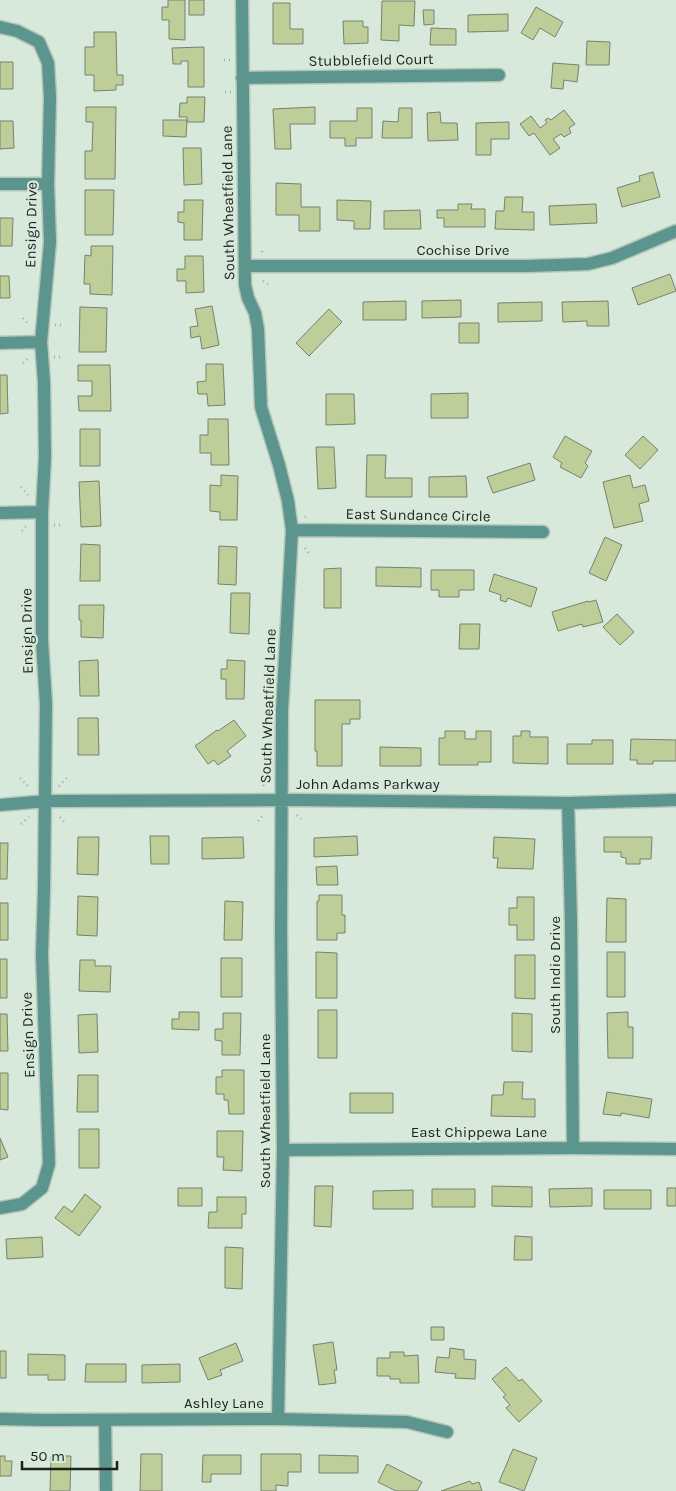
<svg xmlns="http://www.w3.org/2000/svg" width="676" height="1491" viewBox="0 0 676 1491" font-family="Karla,sans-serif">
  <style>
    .building { fill: #bece98; stroke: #7a806e }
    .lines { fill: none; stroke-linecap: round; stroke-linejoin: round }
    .minor-casing { stroke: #b5c5b9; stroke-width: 15 }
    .path { stroke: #9caba0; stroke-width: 2.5; stroke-dasharray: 1 4; stroke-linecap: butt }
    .minor { stroke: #5c948e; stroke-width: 12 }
    .labels { text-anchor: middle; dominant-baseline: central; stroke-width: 4.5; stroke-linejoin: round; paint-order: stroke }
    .street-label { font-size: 15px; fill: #1c231e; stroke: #d6e9db }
  </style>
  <rect width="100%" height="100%" fill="#d6e9db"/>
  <path class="building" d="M168 0H185V40L169 39V20H162V7H168Z
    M189 0H204V15H189Z
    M382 1H415L414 26 399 25V41L381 40Z
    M273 3H290V29H303V44H273Z
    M536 7 563 22 555 37 540 28 533 40 521 33Z
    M423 10H434V24L424 25Z
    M508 14V31L468 32V15Z
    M343 21H363V27H368V43L344 44Z
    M431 28 456 29V45H430Z
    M94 32H116L117 75H123V85H116V90L94 91V75H85V47H94Z
    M587 41 610 42 609 65H586Z
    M204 47V87H188V61H181V64H173L172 48Z
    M0 62H13V89H0Z
    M553 63 579 65 577 82 564 80 563 89 551 88Z
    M187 97H205L204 122H187V117H179L180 103H187Z
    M86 107H116L115 179H85V151H92L93 122H86Z
    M315 107V124H290L291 149H275L273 109Z
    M357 108H372V138H356V146H345V138H330V121H357Z
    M399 108H412V138H382L383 121 398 122Z
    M564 110 575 124 569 128 571 133 564 137 561 134 553 139 560 148 550 155 534 133 529 136 520 124 531 116 540 128 547 123 545 120 548 118 551 120Z
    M440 112 441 123H457L458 140 428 141 427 113Z
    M163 120H187L186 137 163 136Z
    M0 121H13L14 148 0 149Z
    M509 122V139H491V155H476V123Z
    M183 148H201L202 184 184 185Z
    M653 172 660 197 622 207 617 188 640 181 639 176Z
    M276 183 301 184V207H320V231H299V215H276Z
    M85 190H114L113 235H85Z
    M505 197H523L522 212H534V230L495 229 496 211H504Z
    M184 200H203L202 240H184V223L178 222V212H184Z
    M337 200 371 201 370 229H354V221L337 220Z
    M458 204H472L471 209H485V227H444V218H437V210H458Z
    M596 204 597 223 550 225 549 206Z
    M420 210 421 229H384V211Z
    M0 218H13L12 246H0Z
    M91 246H113L112 295 90 294V284H84L85 255 91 256Z
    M185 256H203L204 292 186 293V281H177V269H185Z
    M670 274 676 291 638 305 632 288Z
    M0 276H9L10 298H0Z
    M461 300V317L422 318V301Z
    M406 301V320H363V302Z
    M608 301 609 326H587V321L563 322 562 302Z
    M542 302V321L498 322V303Z
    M212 306 219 345 202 349 200 336 191 338 190 327 198 326 195 309Z
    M80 307 107 308 106 352H79Z
    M329 309 342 322 309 356 296 343Z
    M459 323H479V343H459Z
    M206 364H223L225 405 208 406 207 394H198L197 382 206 381Z
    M78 365H110L111 411H79L78 396H92V381H78Z
    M0 375H7L8 413 0 414Z
    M468 393V418H431V394Z
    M326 394H354L355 424 326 425Z
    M208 419H228L229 465H211V453H200V435H208Z
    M80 429H100V466H80Z
    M565 436 592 451 585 463 588 466 581 478 560 467 562 463 553 457Z
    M643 436 658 450 640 469 625 455Z
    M316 447H334L336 488 318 489Z
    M367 455H386L385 478H412V497H366Z
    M530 463 535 480 493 493 487 477Z
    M221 475 238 476 237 520H220V512L210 511V485L221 486Z
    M630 475 633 488 645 485 649 501 639 504 643 521 614 528 603 482Z
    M466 476 467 497H429V477Z
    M99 481 101 526 81 527 79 482Z
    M605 537 622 545 606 581 589 573Z
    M81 544 100 545V581H80Z
    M219 546 237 547 236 585 218 584Z
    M376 567 421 568V587L376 586Z
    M341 568V608H324V569Z
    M431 570H474V590H459V597H439V590H431Z
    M494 574 537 588 531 607 508 598 506 602 500 600 501 595 489 591Z
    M231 593H250L249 634 230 633Z
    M596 600 603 622 583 627 582 624 558 631 552 612 588 601 589 602Z
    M79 605H104L103 638 81 637V620H79Z
    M617 614 634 632 620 645 603 627Z
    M460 624H480L479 649H459Z
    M98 660 99 696H80L79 661Z
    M227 660 245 661 244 699H226V679H221V669H227Z
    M315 700H360V719H350V724H342V766H317V751H315Z
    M78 718H98L99 755H78Z
    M234 720 246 736 227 751 231 756 218 765 214 760 208 764 195 746 217 730 218 731Z
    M445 731H465V739H476V731H491V762H478V765H439V738H445Z
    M521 731H530V737H548V764L513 763V736H521Z
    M631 739 676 740V761H653V764H637V760H630Z
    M592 740H613V764H567V744H592Z
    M380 747 421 748V766H380Z
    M150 836H169V864H151Z
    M357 836 358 855 314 857V838Z
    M78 837H99L98 875 77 874Z
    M243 837 244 858 202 859V838Z
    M494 837 535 839 533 869 497 868 498 858H493Z
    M604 837H652L651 859H640V864H626V858L621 857V852H604Z
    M0 843H8L7 879H0Z
    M337 866 338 885H317L316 867Z
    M319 895H342V915H345V933H337V940H317V901H319Z
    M78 896 98 897 97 936 77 935Z
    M517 897H534V940H517V925H509V908H517Z
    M607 898 626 899V942H606Z
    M225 901 243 902 242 940H224Z
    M0 903H8V940H0Z
    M316 952 337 953V998H316Z
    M607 952H625V997H607Z
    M515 955H535V999L515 998Z
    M221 958H242V997H221Z
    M0 959H7V998H0Z
    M80 960H95V966H111L110 992 79 991Z
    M318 1010H337V1058H318Z
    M179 1012H199V1030L172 1029V1019H179Z
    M628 1012V1027H633V1058H608L607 1013Z
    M223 1013H241L240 1055H222V1041L215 1040V1029H223Z
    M512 1013 532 1014V1052L512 1051Z
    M0 1014H7L8 1051H0Z
    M97 1014 98 1052 79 1053 78 1015Z
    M222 1070H244V1114H229L228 1100H224V1094H216V1077H222Z
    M0 1073H8V1110L0 1109Z
    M78 1075H98V1112H77Z
    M504 1082H523L522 1099H535V1117L491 1116 492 1095H503Z
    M607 1092 652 1099 649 1118 621 1113V1116L603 1114Z
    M350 1093H393V1113H350Z
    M79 1129H99V1168H79Z
    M217 1131H243L242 1171 223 1170 224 1157H217Z
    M0 1138 8 1157 0 1160Z
    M315 1186H333L331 1227 314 1226Z
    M492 1186 532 1187V1207L492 1206Z
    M178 1188H202V1206H178Z
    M592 1188V1206L550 1207 549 1189Z
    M667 1188H676V1206H667Z
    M432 1189H475V1207H432Z
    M413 1190V1209H373V1191Z
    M604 1190H651V1209H604Z
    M85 1194 101 1207 79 1236 55 1218 64 1206 72 1212Z
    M217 1197H246V1214H242V1228H208L209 1212H217Z
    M515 1236 532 1237V1260H514Z
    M42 1237 43 1257 7 1259 6 1239Z
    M225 1247 243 1248 242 1289 225 1288Z
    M431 1327H444V1340H431Z
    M333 1342 337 1370H334L336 1383 319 1385 313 1345Z
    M236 1343 243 1361 220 1370 222 1375 208 1380 199 1358Z
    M450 1348 464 1350V1359L476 1360 475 1379 455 1378 456 1374 435 1372 437 1357 449 1358Z
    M0 1351H6V1378H0Z
    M390 1352H404V1356L418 1355 419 1383H400V1379H390V1376H377V1358H390Z
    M28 1354 65 1355V1380H48V1375H28Z
    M86 1364H126V1382H85Z
    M180 1364V1382L142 1383V1365Z
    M506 1367 519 1381 522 1379 542 1401 519 1422 506 1408 510 1405 503 1397 506 1395 492 1379Z
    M513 1449 537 1458 524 1491 499 1482Z
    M141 1454H162V1491H140Z
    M261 1454H301V1472H288V1486L276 1485V1491H261Z
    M203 1455H241V1474H211V1482H202Z
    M319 1455 358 1456V1473H319Z
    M0 1456H5V1461H12L11 1476H0Z
    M51 1456H71L70 1491H50Z
    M387 1464 422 1482 417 1491H396L378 1482Z
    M470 1481 472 1484 479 1482 482 1491H441Z"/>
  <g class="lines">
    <defs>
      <path id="minor" d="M242 0 245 285 248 298 255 313 258 329 261 407 279 465 288 501 292 530 282 711 281 932 283 1150 278 1419
        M0 27 17 31 39 42 48 63 50 97 48 184 50 242 41 342 44 382 45 457 42 512V641L46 704 44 889 42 954 49 1164 42 1188 22 1204 0 1208
        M242 78 499 75
        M0 184H48
        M245 266H527L588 264 612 258 676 231
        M0 343 41 342
        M0 513 42 512
        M292 530 543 532
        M568 803 571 922 573 1148
        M0 805 46 801 297 800 568 803 676 800
        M283 1150 573 1148 676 1149
        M0 1419 44 1420 278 1419 407 1422 447 1432
        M105 1420 106 1491"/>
    </defs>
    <use href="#minor" class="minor-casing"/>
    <path class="path" d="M224 60H230
      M225 92H232
      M224 252H231
      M262 252 264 248
      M263 281 269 285
      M23 318 29 325
      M55 325H64
      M54 357H63
      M23 363 30 357
      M21 487 28 495
      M305 517 308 514
      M54 525H64
      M22 531 27 525
      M305 548 309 553
      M20 778 28 786
      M260 781 264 786
      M59 786 67 778
      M297 787 300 782
      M297 815 301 819
      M60 817 65 823
      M258 821 264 814
      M21 824 29 817"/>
    <use href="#minor" class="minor"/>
  </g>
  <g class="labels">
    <g class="street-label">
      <text transform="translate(371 60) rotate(-1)">Stubblefield Court</text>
      <text transform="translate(228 203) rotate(-91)">South Wheatfield Lane</text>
      <text transform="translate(31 225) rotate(-89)">Ensign Drive</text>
      <text x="463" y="250">Cochise Drive</text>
      <text transform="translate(418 515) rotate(1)">East Sundance Circle</text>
      <text transform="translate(27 631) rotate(-91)">Ensign Drive</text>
      <text transform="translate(268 706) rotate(-88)">South Wheatfield Lane</text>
      <text x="368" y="784">John Adams Parkway</text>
      <text transform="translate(555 975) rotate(-90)">South Indio Drive</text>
      <text transform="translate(28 1035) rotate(-92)">Ensign Drive</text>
      <text transform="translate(265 1111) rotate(-90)">South Wheatfield Lane</text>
      <text x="479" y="1132">East Chippewa Lane</text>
      <text x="224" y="1403">Ashley Lane</text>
    </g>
  </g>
  <path d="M22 1461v8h95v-8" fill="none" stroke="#1c231e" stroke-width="2.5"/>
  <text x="30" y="1461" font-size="15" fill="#1c231e" stroke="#d6e9db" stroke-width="4" paint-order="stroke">50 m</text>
</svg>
